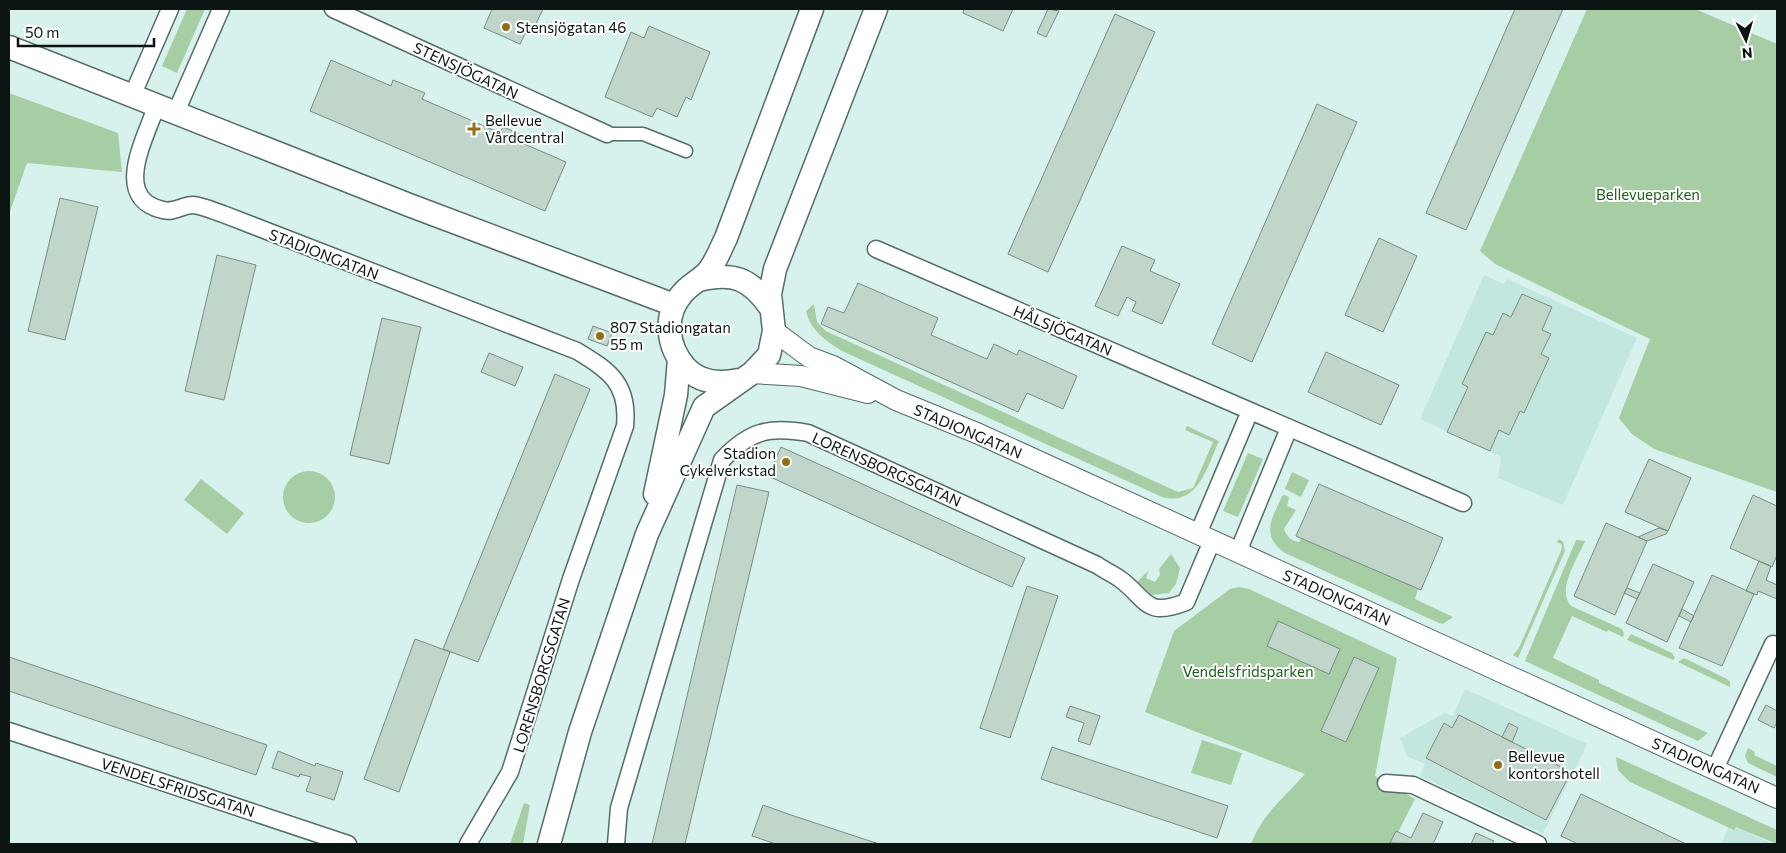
<svg xmlns="http://www.w3.org/2000/svg" width="1786" height="853" viewBox="0 0 1786 853" font-family="Commissioner,sans-serif">
  <style>
    .built { fill: #c3e7df }
    .green { fill: #a7cda4 }
    .building { fill: #c0d6ca; stroke: #798d82 }
    .lines { fill: none; stroke-linecap: round; stroke-linejoin: round }
    .pedestrian-casing { stroke: #546c67; stroke-width: 15 }
    .minor-casing { stroke: #546c67; stroke-width: 19 }
    .tertiary-casing { stroke: #546c67; stroke-width: 22 }
    .secondary-casing { stroke: #546c67; stroke-width: 25 }
    .pedestrian { stroke: #fff; stroke-width: 12 }
    .minor { stroke: #fff; stroke-width: 16 }
    .tertiary { stroke: #fff; stroke-width: 20 }
    .secondary { stroke: #fff; stroke-width: 22 }
    .poi-dot { fill: #916f15; stroke: #fff; stroke-width: 2 }
    .labels { text-anchor: middle; dominant-baseline: central; stroke-width: 4; stroke-linejoin: round; paint-order: stroke }
    .poi-label { font-size: 15px; fill: #0b1412; stroke: #fff; text-anchor: start }
    .street-label { font-size: 15px; fill: #0b1412; stroke: #fff }
    .park-label { font-size: 15px; fill: #1b611a; stroke: #fff }
  </style>
  <rect width="100%" height="100%" fill="#d7f1ec"/>
  <path class="built" d="M1484 275 1504 284 1507 279 1637 338 1563 505 1498 478 1501 457 1420 419Z
    M1465 689 1587 744 1543 834 1420 776 1425 764 1407 756 1400 738 1444 713 1453 716Z
    M1730 824 1773 844H1721Z"/>
  <path class="green" d="M187 9H205L177 73 162 66Z
    M1587 9H1695L1777 44V492L1654 449 1632 434 1619 418 1650 339 1495 264 1480 251Z
    M9 93 118 133 122 172 27 163 9 214Z
    M814 304 817 322 826 331 1178 492 1193 488 1213 442 1185 430 1187 426 1219 441C1207 467 1198 507 1162 497L842 351C826 341 810 330 806 311Z
    M1248 453 1263 459 1238 517 1223 511Z
    M283 497a26 26 0 1 1 52 0a26 26 0 1 1-52 0Z
    M1292 472 1309 480 1301 497 1285 489Z
    M201 479 244 513 227 534 184 500Z
    M1285 495 1289 497 1287 506 1296 510 1284 529C1287 537 1291 541 1299 542L1303 534 1418 589 1415 599 1453 617 1443 624 1439 623 1285 553C1260 535 1272 519 1282 496Z
    M1559 539 1563 542 1565 551 1518 658 1513 655 1519 648 1561 551 1562 545 1557 542Z
    M1576 540 1585 541C1578 558 1556 590 1571 606L1622 629 1624 634 1623 637 1608 630 1607 632 1572 616 1553 658 1599 680V683L1708 733 1698 741 1525 661Z
    M1171 554 1180 568 1176 584 1169 593 1152 595 1137 582 1149 570 1146 578 1155 582 1160 575 1159 569Z
    M1239 587 1249 589 1397 658 1375 776 1415 799 1392 844H1251C1263 813 1284 798 1305 774L1145 712 1174 631 1230 589Z
    M1631 634 1672 653 1675 658 1673 660 1627 640Z
    M1684 658 1727 679 1730 682V687L1678 662Z
    M1202 740 1242 753 1231 785 1191 773Z
    M1748 748 1755 752 1754 755 1777 766V777L1748 763 1745 756Z
    M1616 757 1777 830V844L1736 827 1734 830 1630 782 1618 770Z
    M524 803 530 805 523 844H510Z"/>
  <path class="building" d="M492 9H543L534 28 529 26 520 44 484 28Z
    M964 9H1013L1003 31 963 13Z
    M1048 9 1059 11 1046 37 1037 33Z
    M1515 9H1563L1466 230 1426 213Z
    M1115 14 1155 32 1048 272 1008 254Z
    M649 26 710 52 691 100 686 97 677 117 657 108 652 117 605 97 631 32 644 38Z
    M331 60 391 86 393 80 425 93 422 99 500 133 503 127 525 136 522 143 566 162 545 211 310 111Z
    M1317 104 1357 122 1252 362 1212 344Z
    M60 198 98 207 65 340 28 331Z
    M1379 238 1417 256 1383 332 1345 315Z
    M1122 246 1155 260 1150 271 1180 284 1162 324 1132 311 1136 302 1127 297 1118 316 1095 306Z
    M217 255 256 265 224 400 185 391Z
    M858 283 938 318 931 335 987 359 994 344 1017 355 1019 350 1077 376 1063 409 1027 393 1018 412 821 324 828 307 844 313Z
    M1522 294 1552 307 1542 330 1551 334 1541 354 1549 358 1524 413 1520 411 1509 435 1499 430 1490 451 1447 432 1468 387 1462 384 1486 332 1493 335 1503 313 1511 317Z
    M382 318 421 327 389 464 350 455Z
    M593 326 612 333 607 346 588 339Z
    M1326 352 1399 385 1381 425 1308 392Z
    M489 353 523 367 515 386 481 372Z
    M555 374 590 389 478 662 443 649Z
    M781 447 1025 558 1012 587 768 476Z
    M1649 459 1691 478 1668 531 1625 512Z
    M1319 484 1443 538 1421 590 1296 536Z
    M737 485 769 492 685 844H652Z
    M1753 495 1777 506V555L1772 567 1730 548Z
    M1606 523 1647 541 1615 615 1574 596Z
    M1659 528 1668 531 1666 534 1647 541 1638 537Z
    M1759 561 1771 566 1766 580 1777 585V599L1758 591 1757 595 1746 591Z
    M1653 564 1694 582 1667 642 1626 623Z
    M1712 575 1754 594 1722 666 1679 648Z
    M1027 586 1058 596 1010 738 980 728Z
    M1627 588 1640 593 1637 599 1624 593Z
    M1682 609 1694 616 1691 622 1679 616Z
    M1278 621 1340 649 1329 674 1267 646Z
    M415 639 450 652 399 792 364 779Z
    M9 657 267 745 256 775 9 691Z
    M1354 657 1379 668 1346 742 1321 731Z
    M1766 705 1777 711V722L1774 728 1758 720Z
    M1070 706 1100 716 1090 745 1078 741 1084 723 1066 717Z
    M1459 715 1571 772 1546 820 1426 758 1444 723 1452 728Z
    M1509 723 1518 728 1512 742 1502 737Z
    M1052 747 1228 806 1217 838 1041 779Z
    M278 751 315 766 316 763 343 772 334 800 306 791 311 777 300 774 299 777 272 768Z
    M1581 794 1686 844H1578L1561 836Z
    M763 805 791 815 879 844H776L752 836Z
    M1423 813 1443 822 1433 844 1390 843 1396 831 1411 838Z
    M1476 833 1494 841 1492 844H1471Z"/>
  <g class="lines">
    <defs>
      <path id="pedestrian" d="M607 134H643L686 151"/>
      <path id="minor" d="M333 9 607 134
        M133 94 170 9
        M157 104C147 136 110 198 163 210 174 213 183 205 193 205 203 206 214 211 223 214L577 351C610 371 629 384 625 426L571 579 510 772 468 844
        M176 112 221 9
        M876 249 1463 503
        M1198 534 1250 411
        M1238 552 1289 428
        M9 731 348 844
        M1715 769 1773 644
        M1386 783 1413 785 1538 844
        M616 844 619 808 722 460C749 431 769 426 808 433L1097 565C1104 570 1113 574 1120 579 1148 600 1145 618 1186 602L1212 541"/>
      <path id="tertiary" d="M774 331 809 357 833 366 896 400 979 434 1777 798
        M752 373 801 376 868 393"/>
      <path id="secondary" d="M9 47 409 205 674 305
        M699 280C733 272 750 278 770 307
        M739 380C720 384 700 383 686 368 667 347 663 316 682 294 690 284 703 279 710 269 717 259 721 248 726 238L812 9
        M655 494 676 395 679 359
        M549 844 580 732 647 534 678 465 704 407 752 373 769 355 774 331 770 294 775 269 876 9"/>
    </defs>
    <use href="#pedestrian" class="pedestrian-casing"/>
    <use href="#minor" class="minor-casing"/>
    <use href="#tertiary" class="tertiary-casing"/>
    <use href="#secondary" class="secondary-casing"/>
    <use href="#pedestrian" class="pedestrian"/>
    <use href="#minor" class="minor"/>
    <use href="#tertiary" class="tertiary"/>
    <use href="#secondary" class="secondary"/>
  </g>
  <g class="poi-dot">
    <circle cx="506" cy="27" r="5"/>
    <path d="M471.5 121.5h5v5h5v5h-5v5h-5v-5h-5v-5h5z"/>
    <circle cx="600" cy="336" r="5"/>
    <circle cx="786" cy="462" r="5"/>
    <circle cx="1498" cy="765" r="5"/>
  </g>
  <g class="labels">
    <g class="poi-label">
      <text x="516" y="27">Stensjögatan 46</text>
      <text x="485" y="120">Bellevue<tspan x="485" dy="17">Vårdcentral</tspan></text>
      <text x="610" y="327">807 Stadiongatan<tspan x="610" dy="17">55 m</tspan></text>
      <text x="776" y="453" text-anchor="end">Stadion<tspan x="776" dy="17">Cykelverkstad</tspan></text>
      <text x="1508" y="756">Bellevue<tspan x="1508" dy="17">kontorshotell</tspan></text>
    </g>
    <g class="street-label">
      <text transform="translate(466 70) rotate(25)">STENSJÖGATAN</text>
      <text transform="translate(324 254) rotate(21)">STADIONGATAN</text>
      <text transform="translate(1063 330) rotate(23)">HÅLSJÖGATAN</text>
      <text transform="translate(968 431) rotate(23)">STADIONGATAN</text>
      <text transform="translate(887 469) rotate(24)">LORENSBORGSGATAN</text>
      <text transform="translate(1337 597) rotate(24)">STADIONGATAN</text>
      <text transform="translate(541 675) rotate(-73)">LORENSBORGSGATAN</text>
      <text transform="translate(1706 765) rotate(24)">STADIONGATAN</text>
      <text transform="translate(178 787) rotate(18)">VENDELSFRIDSGATAN</text>
    </g>
    <g class="park-label">
      <text x="1648" y="194">Bellevueparken</text>
      <text x="1248" y="671">Vendelsfridsparken</text>
    </g>
  </g>
  <rect width="1786" height="853" fill="none" stroke="#0b1412" stroke-width="20"/>
  <g transform="translate(1746 40) rotate(175)" stroke="#ffffff" stroke-width="4" paint-order="stroke">
  <path d="M0-4L9 19L0 12L-9 19Z" fill="#0b1412"/>
  <text y="-8" font-size="14" font-weight="bold" text-anchor="middle" fill="#0b1412">N</text>
  </g>
  <path d="M18 38v8h136v-8" fill="none" stroke="#0b1412" stroke-width="2.5"/>
  <text x="25" y="38" font-size="15" fill="#0b1412" stroke="#ffffff" stroke-width="4" paint-order="stroke">50 m</text>
</svg>
